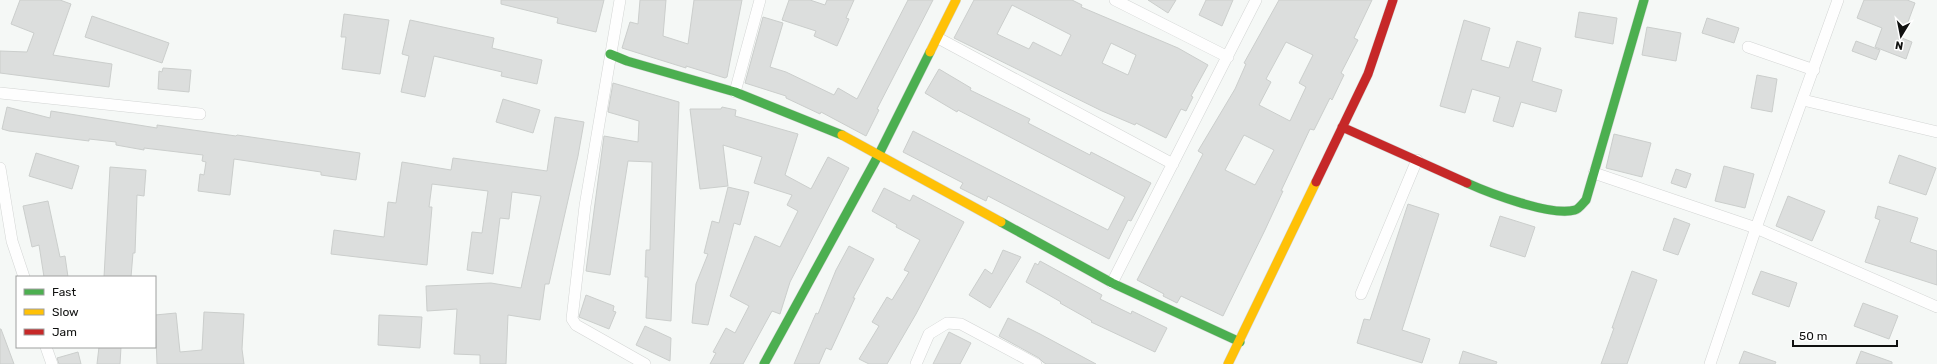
<svg xmlns="http://www.w3.org/2000/svg" width="1937" height="364" viewBox="0 0 1937 364" font-family="Rubik,sans-serif">
  <style>
    .building { fill: #dcdedd; stroke: #cbcecc; fill-rule: evenodd }
    .lines { fill: none; stroke-linecap: round; stroke-linejoin: round }
    .street-casing { stroke: #d3d5d4; stroke-width: 12 }
    .fast-casing { stroke: #d3d5d4; stroke-width: 10 }
    .slow-casing { stroke: #d3d5d4; stroke-width: 10 }
    .jam-casing { stroke: #d3d5d4; stroke-width: 10 }
    .street { stroke: #fefefe; stroke-width: 11 }
    .fast { stroke: #4caf50; stroke-width: 9 }
    .slow { stroke: #ffc107; stroke-width: 9 }
    .jam { stroke: #c62828; stroke-width: 9 }
  </style>
  <rect width="100%" height="100%" fill="#f5f8f6"/>
  <path class="building" d="M20 0H60L71 4 53 55 112 64 109 87 0 73V51L27 52 34 33 11 24Z
    M501 0H604L596 32 557 23 558 18 501 4Z
    M640 0H666L663 36 688 44 694 0H742L727 77 725 78 686 66V68L622 48 630 22 638 24Z
    M789 0H810L825 5 827 0H854L846 18 849 19 837 46 814 36 816 31 782 20Z
    M908 0H933L877 109 879 110 866 136 821 112 820 114 786 98V96L745 83 763 17 783 23 770 67 786 72 834 95 838 88 857 99Z
    M974 0H1072L1082 5 1081 7 1178 48 1208 65 1191 96 1193 97 1186 111 1181 109 1166 138 1136 123 1135 125 1102 111 954 38ZM1012 5 1071 35 1061 56 1033 42 1029 49 997 34ZM1111 43 1136 55 1128 75 1102 63Z
    M1148 0H1176L1168 13Z
    M1206 0H1233L1222 26 1199 15Z
    M1279 0H1372L1354 38 1358 40 1341 73 1344 75 1332 100 1330 98 1314 130 1310 129 1281 191H1283L1265 230 1223 316 1181 296 1177 303 1163 296 1164 294 1137 280 1203 154 1198 151 1235 89 1246 64 1244 63ZM1286 42 1313 55 1299 83 1306 87 1290 121 1259 105 1271 82 1266 79ZM1244 135 1274 150 1255 185 1225 170Z
    M1864 0H1907L1915 3 1902 38 1912 42 1906 59 1875 47 1882 28 1857 18Z
    M1579 12 1617 18 1613 44 1575 37Z
    M344 14 389 20 380 74 342 69 346 37H341Z
    M92 16 169 43 162 63 85 37Z
    M1707 18 1739 28 1734 43 1702 33Z
    M410 20 494 38 492 48 542 60 537 84 501 76 502 72 434 56 425 97 401 92 409 56 402 54Z
    M1464 20 1490 28 1481 60 1509 68 1517 41 1541 48 1532 81 1562 90 1556 112 1521 102 1513 127 1493 121 1500 97 1472 89 1465 113 1440 106Z
    M1647 27 1681 33 1676 61 1642 55Z
    M1856 41 1880 50 1876 60 1852 51Z
    M163 68 191 70 189 92 158 89 159 71 162 72Z
    M939 69 971 88 970 90 1030 119 1028 123 1090 155 1091 152 1151 183 1131 221 1128 220 1109 259 988 196 986 201 960 188 963 183 903 152 913 131 1108 230 1125 197 958 110 957 112 925 93Z
    M1757 75 1777 79 1772 112 1751 108Z
    M613 83 679 102 671 321 646 318 648 277H645L646 250H650L652 162 628 161 610 275 586 271 604 136 638 142 639 121 608 112Z
    M503 99 540 110 533 133 496 122Z
    M7 107 50 118 51 111 157 128V125L236 136 237 135 360 153 356 180 321 175V172L234 159 230 195 198 191 200 174 204 175 206 162 202 161 203 155 144 148V150L116 145V142L89 139V141L9 131 2 129Z
    M722 107 736 110 735 116 798 134 785 175 811 189 828 157 849 168 790 282 780 314 772 311 743 364H710L716 353 713 352 726 328 735 333 749 306 730 296 755 236 780 247 798 211 787 205 792 195 754 183 762 157 723 145 728 186 700 189 690 109H721Z
    M555 117 584 122 578 156 549 284H545L540 320 508 315 506 364H480V355L454 354 457 309 427 311 426 286 491 283 521 288 541 196 512 192 509 219 500 218 493 274 467 270 472 232 482 233 488 191 432 184 429 207H432L427 265 331 254 334 230 384 237 388 202 396 203 402 162 451 170 453 158 547 171Z
    M1614 134 1651 143 1642 177 1606 168Z
    M36 153 79 166 72 189 29 176Z
    M1899 155 1936 168 1926 195 1889 183Z
    M1724 166 1754 174 1745 208 1715 201Z
    M110 167 146 170 144 196 137 195 135 253H133L131 277H104Z
    M1676 169 1691 174 1686 188 1671 183Z
    M728 187 749 192 740 225 734 223 708 325 692 323 696 284 708 254 704 253 712 221 719 223Z
    M884 188 910 201 913 195 964 222 916 314 887 364H869L859 359 879 326 872 322 887 297 892 300 909 272 904 270 920 240 896 227 897 225 872 211Z
    M1788 196 1825 211 1812 241 1776 226Z
    M48 201 60 257 65 256 68 277H44L39 245 32 247 23 206Z
    M1408 204 1439 214 1402 330 1430 339 1422 363 1357 343 1364 319 1370 320Z
    M1878 206 1918 218 1910 242 1937 251V285L1865 262 1880 220 1875 218Z
    M1500 216 1535 227 1525 257 1490 246Z
    M1674 218 1690 224 1678 255 1663 250Z
    M849 246 874 259 853 298H855L831 350 826 348 819 364H794L816 313 818 314 836 270Z
    M1003 250 1021 257 990 308 969 295 985 269 992 274Z
    M1040 261 1102 295 1100 299 1131 314 1132 311 1167 328 1155 352 1091 322 1092 321 1060 303 1061 302 1026 282 1035 263 1038 265Z
    M1632 271 1657 280 1627 364H1601L1614 328H1612Z
    M1761 271 1797 283 1789 307 1752 294Z
    M586 295 614 306 613 311 616 312 609 329 579 317Z
    M1863 303 1898 316 1889 339 1854 326Z
    M204 312 244 314 242 349 244 364H157L155 315 176 313 180 352 202 350Z
    M379 315 422 317 420 348 378 345Z
    M1008 318 1040 334 1096 364H1046L1043 362 1039 358 999 336Z
    M645 326 671 338 670 361 636 345Z
    M0 329H1L14 364H0Z
    M949 332 971 343 960 364H933Z
    M99 347H121L120 364H97Z
    M1463 351 1497 362 1496 364H1459Z
    M1744 351 1776 362 1775 364H1739Z
    M1861 351 1892 362V364H1856Z
    M78 352 81 364H59L57 358Z"/>
  <g class="lines">
    <defs>
      <path id="street" d="M620 0 585 206 572 319 576 325 645 364
        M1115 0 1228 57
        M938 38 1173 164
        M1748 47 1814 70
        M735 92 760 0
        M0 93 200 114
        M1803 100 1937 132
        M0 168 12 241 24 277
        M1594 173 1756 228 1937 307
        M1112 283 1256 0
        M1361 294 1417 160
        M46 347 52 364
        M916 364 929 334 947 323 961 324 1036 364
        M1710 364 1756 228 1838 0"/>
      <path id="fast" d="M610 54 627 61 735 92 842 135
        M1467 183C1489 193 1552 217 1575 210 1579 209 1583 203 1586 200L1644 0
        M1001 222 1112 283 1240 342
        M764 364 879 154 930 52"/>
      <path id="slow" d="M930 52 956 0
        M842 135 1001 222
        M1228 364 1316 182"/>
      <path id="jam" d="M1342 127 1467 183
        M1316 182 1368 74 1393 0"/>
    </defs>
    <use href="#street" class="street-casing"/>
    <use href="#fast" class="fast-casing"/>
    <use href="#slow" class="slow-casing"/>
    <use href="#jam" class="jam-casing"/>
    <use href="#street" class="street"/>
    <use href="#fast" class="fast"/>
    <use href="#slow" class="slow"/>
    <use href="#jam" class="jam"/>
  </g>
  <rect x="16" y="276" width="140" height="72" fill="#ffffff" stroke="#9fa09f"/>
  <rect x="24" y="289" width="20" height="6" fill="#4caf50" stroke="#9fa09f"/>
  <text x="52" y="296" font-size="12" fill="#101110">Fast</text>
  <rect x="24" y="309" width="20" height="6" fill="#ffc107" stroke="#9fa09f"/>
  <text x="52" y="316" font-size="12" fill="#101110">Slow</text>
  <rect x="24" y="329" width="20" height="6" fill="#c62828" stroke="#9fa09f"/>
  <text x="52" y="336" font-size="12" fill="#101110">Jam</text>
  <g transform="translate(1901 36) rotate(190)" stroke="#ffffff" stroke-width="3" paint-order="stroke">
  <path d="M0-3L7 15L0 10L-7 15Z" fill="#101110"/>
  <text y="-6" font-size="11" font-weight="bold" text-anchor="middle" fill="#101110">N</text>
  </g>
  <path d="M1793 340v6h104v-6" fill="none" stroke="#101110" stroke-width="2"/>
  <text x="1799" y="340" font-size="12" fill="#101110" stroke="#ffffff" stroke-width="3" paint-order="stroke">50 m</text>
</svg>
